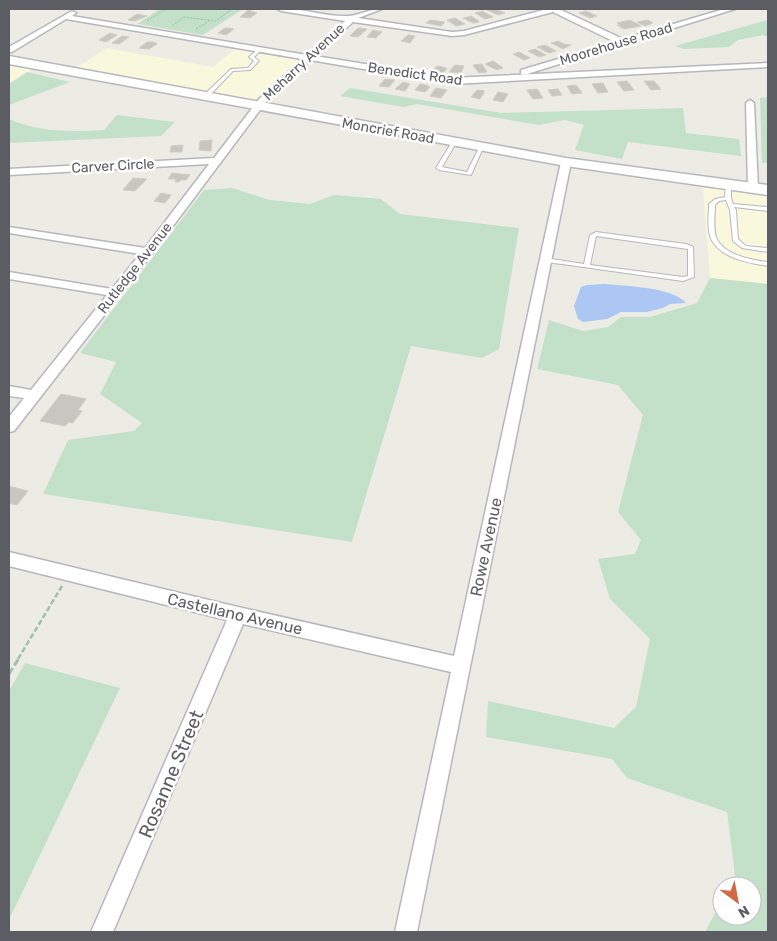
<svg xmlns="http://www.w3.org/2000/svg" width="777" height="941" viewBox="0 0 777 941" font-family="Rubik,sans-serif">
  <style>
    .commercial { fill: #f9f8dc }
    .green { fill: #c3e1c9 }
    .water { fill: #acc7f3 }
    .building { fill: #c8c6c0; stroke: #d0cec3 }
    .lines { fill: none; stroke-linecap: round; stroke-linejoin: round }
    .lane-casing { stroke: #b6b7bc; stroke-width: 2 }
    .street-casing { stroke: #b6b7bc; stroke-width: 3 }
    .secondary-casing { stroke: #b7b8be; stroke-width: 3 }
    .path-far2 { stroke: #9dc1ae; stroke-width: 1; stroke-dasharray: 2.5 1; stroke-linecap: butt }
    .path-far1 { stroke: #9dc1ae; stroke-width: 2.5; stroke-dasharray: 5.5 2.5; stroke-linecap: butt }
    .path { stroke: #9dc1ae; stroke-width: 3; stroke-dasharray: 7 3; stroke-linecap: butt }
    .lane { fill: #fff; fill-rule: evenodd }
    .street { fill: #fff; fill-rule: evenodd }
    .secondary { fill: #fff; fill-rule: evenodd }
    .labels { text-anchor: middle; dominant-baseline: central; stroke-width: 5; stroke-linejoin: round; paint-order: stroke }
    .far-street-label { font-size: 14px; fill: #5c5d62; stroke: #fff }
    .street-label { font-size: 16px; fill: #5c5d62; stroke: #fff }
    .near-street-label { font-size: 19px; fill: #5c5d62; stroke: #fff }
  </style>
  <rect width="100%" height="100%" fill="#ecece4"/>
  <path class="commercial" d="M107 48 213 67 236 48 303 59 257 102 74 69Z
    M9 64 32 69 9 84Z
    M703 187 768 195V284L710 278Z"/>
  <path class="green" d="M160 9H243L203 35 137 24Z
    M768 20V37L763 35 738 40 729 47 684 49 675 46Z
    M27 72 70 82 9 105V84Z
    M350 88 501 113 683 108 686 133 739 139 741 156 628 142 622 159 575 150 584 125 565 120 539 125 417 104 403 107 340 96Z
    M768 97V163H762L760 98Z
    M117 115 175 122 161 136 9 143V119C38 132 72 132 104 130Z
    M232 188 270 200 310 204 334 195 381 199 400 214 519 228 499 349 482 358 411 346 352 542 43 494 68 440 134 431 142 423 100 394 116 362 80 353 204 190Z
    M710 278 768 284V932H705L722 900V916H752V886H729L735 875 727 812 627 778 612 759 486 737 488 701 614 728 636 707 650 639 610 599 598 559 635 554 641 540 618 512 643 415 618 385 537 369 549 320 583 331 608 327 621 317H650L697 303Z
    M25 663 120 688 9 920V691Z"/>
  <path class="water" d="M604 284C625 286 673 287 686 303L670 304 663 308 647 312H621L607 319 583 322 578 319 574 306 581 287 587 285Z"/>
  <path class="building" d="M496 9 505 13 498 15 487 10Z
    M248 10 257 13 250 18 240 17Z
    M482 11 493 17 485 19 475 13Z
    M586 11 597 16 590 18 579 13Z
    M137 14 147 16 134 21 128 20Z
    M471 16 479 21V22L473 23 463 18Z
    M455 18 465 24 456 26 447 20Z
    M430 20 445 22 441 26 426 23Z
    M630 20 641 26 624 29 617 25H620L617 23Z
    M648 20 653 23 645 26 637 22Z
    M225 28H228L234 29 226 35 218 33Z
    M358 28 367 29 358 37 350 36Z
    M373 30 382 32 376 38 367 37Z
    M110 33 117 35 106 42 99 40Z
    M408 35 415 36 410 43 401 41Z
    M122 36 129 37 119 44 112 43Z
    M558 41 564 44 571 45 563 49 551 43Z
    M147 42H154L157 44 149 49 139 48Z
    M545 45 556 51 549 53 537 47Z
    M535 49 546 55 539 57 528 51Z
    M519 52 530 58 524 60 513 54Z
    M493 61 502 67 503 68 497 70 485 64Z
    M482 64 487 72 479 73 473 65Z
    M455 65 464 66 461 73 449 72Z
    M437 66 447 68 443 73 432 71Z
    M385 79 395 80 389 87 379 86Z
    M627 81 634 90 624 91 617 82Z
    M644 81H654L661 89 651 90Z
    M403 82 410 84 405 91 395 89Z
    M603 83 608 92 598 93 592 84Z
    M420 84 426 85 430 87 425 92 415 90Z
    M575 85 577 86 582 93 572 94 567 86Z
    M436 88 447 90 441 98 430 96Z
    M537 89 543 98 533 99 527 90Z
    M558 89 562 95 552 96 548 90Z
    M477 90 485 91 480 99 471 97Z
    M498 92 508 94 503 102 493 100Z
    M212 140 211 151 199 150 200 141Z
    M183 145 182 152H170L171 146Z
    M172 173 190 175 186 180H181L179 182H175L176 179H168Z
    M133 178 147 179 135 191 123 190Z
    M161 193 171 195 165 203 154 201Z
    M61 394 86 399 78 410 82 411 73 423 69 422 65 426 40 421Z
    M9 486 28 491 17 505 9 503Z"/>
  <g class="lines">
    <defs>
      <path id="lane" d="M258 49 261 50 254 57 259 61 250 70 233 71 207 98H203V96L231 69 248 68 254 61 249 57Z
        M452 142 456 143 442 167 467 172 479 148 481 147 483 148 471 175 439 170 436 168Z
        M726 184 731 185V198L733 204 768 207V211L734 207 736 210 738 239 746 246 768 248V252L742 248 733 241 730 210 726 200 719 201 715 205C715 215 713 227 716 237 723 255 751 260 768 262V266C749 263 717 258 710 236 707 226 709 214 709 204L715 199 725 197Z
        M596 232 686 244 693 247 694 277 683 281 562 264 545 262 542 260 545 258 584 264 590 235ZM596 236 688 249V276L683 277 590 265Z"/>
      <path id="street" d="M277 9C301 7 324 17 348 16 357 16 369 9 382 9L358 18 452 32 464 31 547 9H559L623 39 724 9H735L524 75 521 74V70L615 42 553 12 464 35 452 36 353 22 315 56 452 78 768 63V67L452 84 310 60 266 102 152 254 14 431 9 432V417L24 398 9 396V386L31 390 107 295 9 279V272L112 289 140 254 9 233V227L145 248 209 164 9 175V169L214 158 260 98 302 59 66 19 12 52H9V47L72 11 76 13 72 16 307 55 345 21 281 11Z
        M750 100 754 103 758 188 753 191 748 188 746 103Z
        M566 159 571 162 417 932H395L451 672 243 624 113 932H91L227 620 9 566V552L238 607 454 656 561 162Z"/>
      <path id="secondary" d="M9 56 566 158 768 185V195L566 166 9 64Z"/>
    </defs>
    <use href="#lane" class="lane-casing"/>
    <use href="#street" class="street-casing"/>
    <use href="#secondary" class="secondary-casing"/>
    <path class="path-far2" d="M147 21 165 9
      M172 26 184 17 216 21 232 9
      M196 29 209 21"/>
    <path class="path-far1" d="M18 659 62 586"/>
    <path class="path" d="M9 674 19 658"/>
    <use href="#lane" class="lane"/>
    <use href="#street" class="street"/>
    <use href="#secondary" class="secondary"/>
  </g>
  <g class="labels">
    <g class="far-street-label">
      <text transform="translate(616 44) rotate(-17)">Moorehouse Road</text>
      <text transform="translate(304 62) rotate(-43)">Meharry Avenue</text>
      <text transform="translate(415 74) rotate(8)">Benedict Road</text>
      <text transform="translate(388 131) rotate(10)">Moncrief Road</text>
      <text transform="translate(113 166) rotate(-3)">Carver Circle</text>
      <text transform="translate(135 268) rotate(-52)">Rutledge Avenue</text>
    </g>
    <g class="street-label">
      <text transform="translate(486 547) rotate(-78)">Rowe Avenue</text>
      <text transform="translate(235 614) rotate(13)">Castellano Avenue</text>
    </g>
    <g class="near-street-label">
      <text transform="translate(171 774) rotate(-67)">Rosanne Street</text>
    </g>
  </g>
  <rect width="777" height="941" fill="none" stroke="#5c5d62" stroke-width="20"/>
  <g transform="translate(737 901) rotate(148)"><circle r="24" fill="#ffffff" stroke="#bebec0"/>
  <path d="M0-4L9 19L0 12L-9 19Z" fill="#d26944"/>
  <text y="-8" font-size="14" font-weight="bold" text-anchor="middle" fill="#5c5d62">N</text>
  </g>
</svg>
